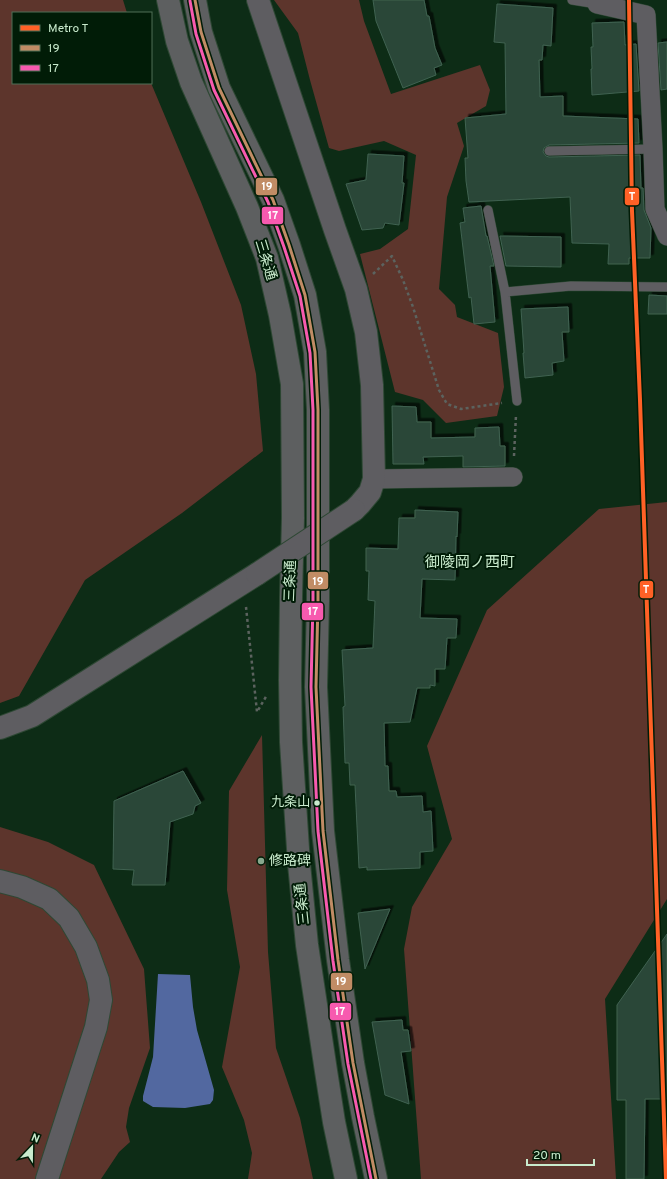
<svg xmlns="http://www.w3.org/2000/svg" width="667" height="1179" viewBox="0 0 667 1179" font-family="Overpass,'Noto Sans JP',sans-serif">
  <style>
    .green { fill: #5d352c }
    .water { fill: #5268a0 }
    .building { fill: #294737; stroke: #406251; filter: url(#shadow) }
    .lines { fill: none; stroke-linecap: round; stroke-linejoin: round }
    .service-casing { stroke: #2e4834; stroke-width: 10 }
    .minor-casing { stroke: #2e4834; stroke-width: 20 }
    .tertiary-casing { stroke: #2e4834; stroke-width: 24 }
    .secondary-casing { stroke: #2e4834; stroke-width: 24 }
    .path { stroke: #5c635f; stroke-width: 2.5; stroke-dasharray: 3 3; stroke-linecap: butt }
    .service { stroke: #5e5d61; stroke-width: 9 }
    .minor { stroke: #5e5d61; stroke-width: 19 }
    .tertiary { stroke: #5e5d61; stroke-width: 22 }
    .secondary { stroke: #5d5f60; stroke-width: 22 }
    .tertiary-bridge-casing { stroke: #2e4834; stroke-width: 24; stroke-linecap: butt }
    .tertiary-bridge { stroke: #5e5d61; stroke-width: 22 }
    .bus-1-casing { stroke: #011c07; stroke-width: 6 }
    .bus-2-casing { stroke: #011c07; stroke-width: 6 }
    .bus-1 { stroke: #c18c65; stroke-width: 3 }
    .bus-2 { stroke: #f75aaf; stroke-width: 3 }
    .metro-1-casing { stroke: #011c07; stroke-width: 7 }
    .metro-1 { stroke: #ff6126; stroke-width: 4 }
    .bus-dot { fill: #c9ebcd; stroke: #011c07; stroke-width: 1.5 }
    .poi-dot { fill: #87a88d; stroke: #011c07; stroke-width: 1.5 }
    .labels { text-anchor: middle; dominant-baseline: central; stroke-width: 4; stroke-linejoin: round; paint-order: stroke }
    .bus-label { font-size: 13px; fill: #c9ebcd; stroke: #011c07; text-anchor: end }
    .street-label { font-size: 14px; fill: #c9ebcd; stroke: #011c07 }
    .poi-label { font-size: 14px; fill: #c9ebcd; stroke: #011c07; text-anchor: start }
    .neighbourhood-label { font-size: 15px; fill: #c9ebcd; stroke: #011c07 }
    .line-badge { stroke: #011c07; stroke-width: 1.5 }
    .badge-label { font-size: 11px; text-anchor: middle; font-weight: bold; fill: #fff }
  </style>
  <defs>
    <filter id="shadow"><feDropShadow dx="3.5" dy="-3.5" stdDeviation="0" flood-color="#0009"/></filter>
  </defs>
  <rect width="100%" height="100%" fill="#0d2c16"/>
  <path class="green" d="M0 0H123L127 13H13V83H151L201 202 241 305 256 374 263 451 182 513 85 580 19 696 0 703Z
    M274 0H359L364 21 391 94 480 65 490 90 486 106 457 123 464 146 447 197 439 289 455 305 457 317 498 333 504 387 497 416 446 423 423 400 395 392 360 254 380 249 408 229 416 155 384 141 339 151 329 148 310 80 298 33Z
    M667 502V899L605 999 616 1179H421L404 949 412 907 452 839 427 746 487 610 599 509Z
    M262 735 268 952 276 1048 300 1118 313 1179H248L252 1153 244 1120 222 1067 240 967 227 890 229 791Z
    M0 827 48 842 94 865 144 969 150 1048 129 1108 126 1127 130 1142 119 1152 101 1179H0Z"/>
  <path class="water" d="M158 974 190 975 193 1007 197 1030 214 1090 213 1100 210 1104 185 1108 153 1107 143 1101V1096L153 1057Z"/>
  <path class="building" d="M373 0H424L427 16H429L435 48 442 65 434 68 436 75 403 88 376 21Z
    M497 4 553 8 551 46 543 45 542 60H539L540 97 563 96V116L638 119 639 143 549 145 544 148 543 152 546 156 549 157 640 155 641 188H643L644 210 651 228 650 258H629V264H608L609 244 572 243 570 197 469 202 466 181 465 158H468L465 118 506 114 505 43 494 42Z
    M624 22 625 45 636 44 639 91 592 95 591 69H592L591 47H593L592 23Z
    M667 42V89L661 90 658 43Z
    M368 154 404 156 402 183H404L399 225 385 223 383 228 362 230 346 184 366 180Z
    M481 206 486 236H487L494 266H490L495 322 474 324 471 297 469 298 460 223 465 222 463 208Z
    M500 236 561 237V267L506 266Z
    M649 295 667 296V314H648Z
    M568 307 569 332H562L564 361 552 363 553 375 525 378 523 353H524L521 309Z
    M392 406 416 407 417 422H431V438L475 437V428L499 427 500 446H505V466L463 467V456L423 457 424 464H393Z
    M415 510 458 512 457 537 456 536 455 580 422 579 420 618 457 619 456 638H447L445 669H435V686L430 685V688H417L410 722 384 723 385 766H388L389 791H396L397 797 422 796 423 812 431 811 433 851 420 852V868L367 870V867L359 868 355 785H350L349 763H345L343 707 345 706 342 650 373 648 375 601 368 600 369 571H366V548L398 549 399 518H415Z
    M183 771 201 803 195 806 193 814 170 822 165 885H132L134 870 113 869 114 801Z
    M390 909 365 969 358 913Z
    M667 934V1099H645L644 1179H626V1100H617V1005Z
    M402 1020 403 1030H408L411 1051 401 1052 409 1104 385 1095 372 1022Z"/>
  <g class="lines">
    <defs>
      <path id="service" d="M572 0 597 4
        M549 151 653 149
        M488 210 505 292 517 401
        M505 292 571 286 667 287"/>
      <path id="minor" d="M597 0V4L646 15 653 149 655 209 667 236
        M374 479 513 477"/>
      <path id="tertiary" d="M258 0 335 230 356 289 366 332 372 385 374 479 370 492 360 504 354 510
        M0 728 32 716 257 574
        M0 881 22 887 49 899 69 918 86 947 98 980 101 1000 96 1027 47 1179"/>
      <path id="secondary" d="M168 0 177 41 191 82 247 207 267 258 280 315 292 384 293 518 291 597 290 680 291 742 299 864 307 945 326 1071 334 1122 346 1179
        M195 0 201 32 219 88 273 200 289 245 305 295 315 352 318 410V601L316 687 323 831 338 960 353 1063 363 1117 376 1179"/>
    </defs>
    <use href="#service" class="service-casing"/>
    <use href="#minor" class="minor-casing"/>
    <use href="#tertiary" class="tertiary-casing"/>
    <use href="#secondary" class="secondary-casing"/>
    <path class="path" d="M373 274 392 256 403 280 413 307 439 390 447 404 461 409 502 403
      M514 456 516 415
      M246 607 257 712 267 695"/>
    <use href="#service" class="service"/>
    <use href="#minor" class="minor"/>
    <use href="#tertiary" class="tertiary"/>
    <use href="#secondary" class="secondary"/>
    <defs>
      <path id="tertiary-bridge" d="M257 574 354 510"/>
    </defs>
    <use href="#tertiary-bridge" class="tertiary-bridge-casing"/>
    <use href="#tertiary-bridge" class="tertiary-bridge"/>
    <defs>
      <path id="bus-1" d="M195 0 201 32 219 88 273 200 289 245 305 295 315 352 318 410V601L316 687 323 831 338 960 353 1063 376 1179"/>
      <path id="bus-2" d="M190 1 196 34 214 90 268 202 284 247 300 296 310 353 313 410V601L311 687 318 831 333 961 348 1064 371 1179"/>
    </defs>
    <use href="#bus-1" class="bus-1-casing"/>
    <use href="#bus-2" class="bus-2-casing"/>
    <use href="#bus-1" class="bus-1"/>
    <use href="#bus-2" class="bus-2"/>
    <defs>
      <path id="metro-1" d="M629 0 632 211 640 400 666 1179"/>
    </defs>
    <use href="#metro-1" class="metro-1-casing"/>
    <use href="#metro-1" class="metro-1"/>
  </g>
  <circle class="bus-dot" cx="317" cy="803" r="3.5"/>
  <circle class="poi-dot" cx="261" cy="861" r="4"/>
  <g class="labels">
    <g class="bus-label">
      <text x="310" y="803">九条山</text>
    </g>
    <g class="street-label">
      <text transform="translate(265 260) rotate(73)">三条通</text>
      <text transform="translate(291 581) rotate(-88)">三条通</text>
      <text transform="translate(303 904) rotate(-96)">三条通</text>
    </g>
    <g class="poi-label">
      <text x="269" y="861">修路碑</text>
    </g>
    <g class="neighbourhood-label">
      <text x="470" y="563">御陵岡ノ西町</text>
    </g>
  </g>
  <g class="line-badge">
    <rect x="255" y="177" width="23" height="19" rx="4" fill="#c18c65"/>
    <rect x="624" y="187" width="16" height="19" rx="4" fill="#ff6126"/>
    <rect x="261" y="206" width="23" height="19" rx="4" fill="#f75aaf"/>
    <rect x="307" y="571" width="22" height="19" rx="4" fill="#c18c65"/>
    <rect x="639" y="580" width="15" height="19" rx="4" fill="#ff6126"/>
    <rect x="301" y="602" width="23" height="19" rx="4" fill="#f75aaf"/>
    <rect x="330" y="972" width="23" height="19" rx="4" fill="#c18c65"/>
    <rect x="329" y="1002" width="23" height="19" rx="4" fill="#f75aaf"/>
  </g>
  <g class="badge-label">
    <text x="267" y="190">19</text>
    <text x="632" y="200">T</text>
    <text x="273" y="219">17</text>
    <text x="318" y="585">19</text>
    <text x="646" y="593">T</text>
    <text x="313" y="615">17</text>
    <text x="341" y="985">19</text>
    <text x="340" y="1015">17</text>
  </g>
  <rect x="12" y="12" width="140" height="72" fill="#011c07" stroke="#516f56"/>
  <rect x="20" y="25" width="20" height="6" fill="#ff6126" stroke="#516f56"/>
  <text x="48" y="32" font-size="12" fill="#c9ebcd">Metro T</text>
  <rect x="20" y="45" width="20" height="6" fill="#c18c65" stroke="#516f56"/>
  <text x="48" y="52" font-size="12" fill="#c9ebcd">19</text>
  <rect x="20" y="65" width="20" height="6" fill="#f75aaf" stroke="#516f56"/>
  <text x="48" y="72" font-size="12" fill="#c9ebcd">17</text>
  <g transform="translate(32 1147) rotate(22)" stroke="#011c07" stroke-width="3" paint-order="stroke">
  <path d="M0-3L7 15L0 10L-7 15Z" fill="#c9ebcd"/>
  <text y="-6" font-size="11" font-weight="bold" text-anchor="middle" fill="#c9ebcd">N</text>
  </g>
  <path d="M527 1159v6h67v-6" fill="none" stroke="#c9ebcd" stroke-width="2"/>
  <text x="533" y="1159" font-size="12" fill="#c9ebcd" stroke="#011c07" stroke-width="3" paint-order="stroke">20 m</text>
</svg>
